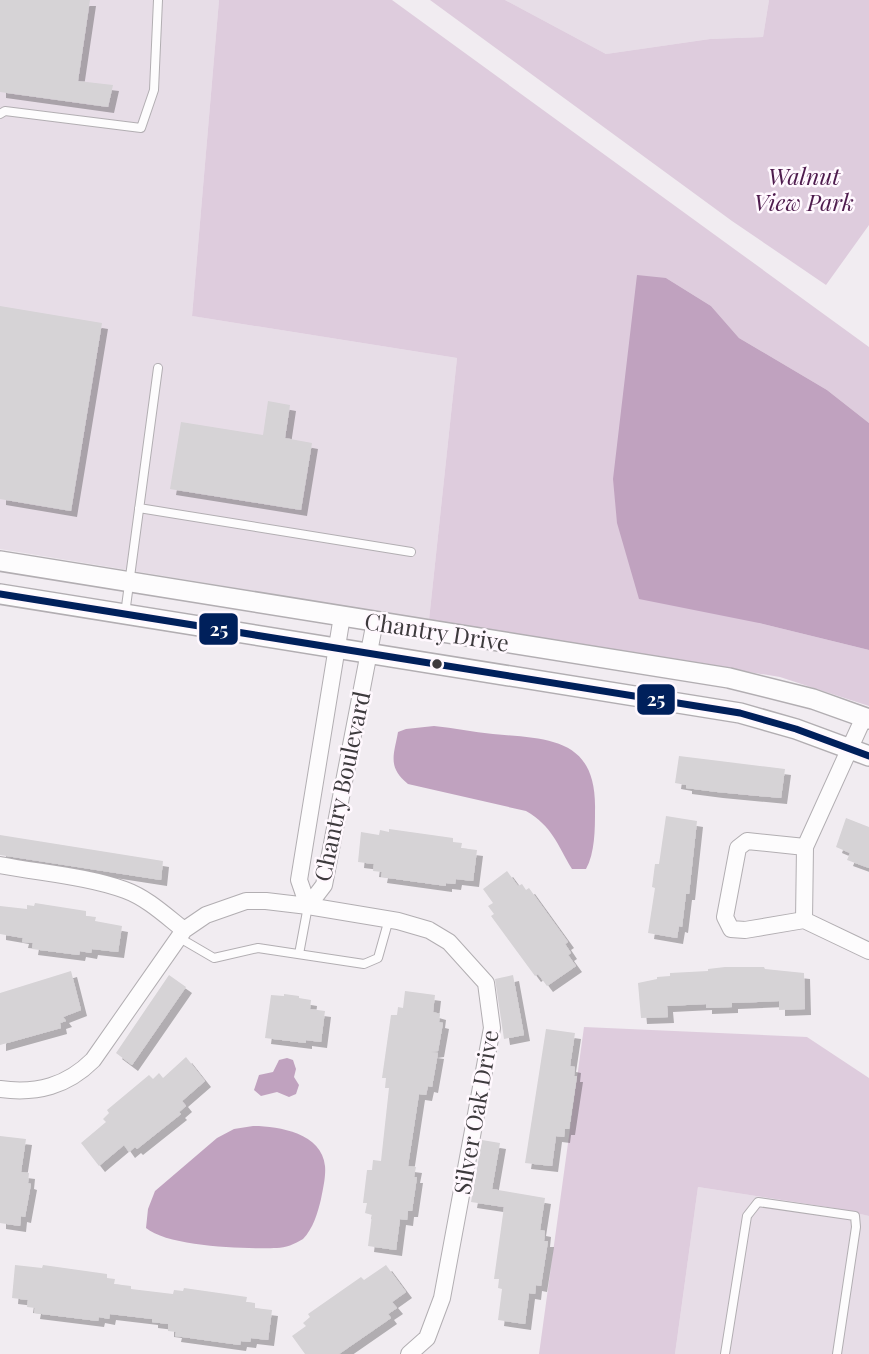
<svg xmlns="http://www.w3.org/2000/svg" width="869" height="1354" viewBox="0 0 869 1354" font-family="'Playfair Display',serif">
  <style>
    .built { fill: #e7dde7 }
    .green { fill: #deccdd }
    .water { fill: #c0a2bf }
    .building { fill: #d6d3d6; filter: url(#shadow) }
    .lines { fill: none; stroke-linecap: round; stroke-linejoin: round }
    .service-casing { stroke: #b2aeb2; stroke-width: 10 }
    .minor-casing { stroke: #b2aeb2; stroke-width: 18 }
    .tertiary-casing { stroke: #b2aeb2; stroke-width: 22 }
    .service { stroke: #fdfcfd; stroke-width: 8 }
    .minor { stroke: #fdfcfd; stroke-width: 16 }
    .tertiary { stroke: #fdfcfd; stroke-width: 19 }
    .bus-1-casing { stroke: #fff8fe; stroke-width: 12 }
    .bus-1 { stroke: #00205b; stroke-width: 7 }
    .bus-dot { fill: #3d3a3d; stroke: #fff8fe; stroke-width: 2.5 }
    .labels { text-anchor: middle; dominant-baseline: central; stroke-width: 5; stroke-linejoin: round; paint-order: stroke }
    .park-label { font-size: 23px; font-style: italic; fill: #4e1b4d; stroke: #fff8fe }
    .street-label { font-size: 23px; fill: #3d3a3d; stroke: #fff8fe }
    .line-badge { stroke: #fff8fe; stroke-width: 2.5 }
    .badge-label { font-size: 19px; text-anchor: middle; font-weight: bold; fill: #fff }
  </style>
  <defs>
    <filter id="shadow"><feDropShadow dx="6" dy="6" stdDeviation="0" flood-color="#0004"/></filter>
  </defs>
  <rect width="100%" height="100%" fill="#f1ecf1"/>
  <path class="built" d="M0 0H219L192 316 457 358 429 620 0 549Z
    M505 0H769L763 37 710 39 606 54Z
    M698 1187 834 1208 869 1216V1354H675Z"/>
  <path class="green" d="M219 0H392L869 347V423L827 390 739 338 711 306 666 278 759 623 869 650V706L780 677 429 620 457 358 192 316Z
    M430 0H505L606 54 710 39 763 37 769 0H869V225L826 285 732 221Z
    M584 1027 807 1037 869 1078V1216L834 1208 698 1187 675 1354H539Z"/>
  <path class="water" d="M637 275 666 278 711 306 739 338 827 390 869 423V650L759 623 639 599 617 523 613 479Z
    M434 726C454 728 473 732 493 734 550 739 597 738 595 811 595 829 595 853 586 869H572C557 844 552 826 526 811L408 784C387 767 394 755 398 732L406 729Z
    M287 1058 293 1060 296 1069 294 1077 299 1085 296 1094 289 1097 277 1092 261 1096 254 1090 259 1075 273 1072 279 1060Z
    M253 1126C278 1126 322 1133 325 1166 326 1176 323 1189 321 1199 318 1212 313 1229 303 1239 295 1244 285 1248 277 1248 246 1249 169 1247 146 1228L148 1209 155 1191 217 1138 234 1129Z"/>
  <path class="building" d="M0 0H90L78 81 113 85 108 107 0 92Z
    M0 306 102 323 71 511 0 499Z
    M268 401 290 405 285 438 312 443 301 510 170 489 181 422 263 435Z
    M679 756 785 769 781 798 717 792 686 788V785L675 783Z
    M666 816 697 821 689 894H686L682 927 679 926 677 938 648 933 655 888 652 887 655 864H659Z
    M846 818 869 827V868L847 860 850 853 836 847Z
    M389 829 453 838V842L462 843 461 848 477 850 473 881 456 879 455 884 446 883V886L381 877 382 872 373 871 374 864 358 862 361 832 379 835 380 830 389 832Z
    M0 835 163 861 161 880 0 855Z
    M507 871 518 886 522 884 526 890 529 888 568 942 565 944 571 953 568 955 576 966 547 986 538 974 535 976 491 916 494 914 488 906 493 903 483 889Z
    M35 903 86 911V916L96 917 95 921 122 926 118 952 92 949 91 953 80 951 79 955 32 949 33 943 22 942 23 938 0 934V906L27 909V905L34 906Z
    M725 967H764L765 969 804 973 805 1009 779 1010V1001L732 1003V1007L706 1008V1004L667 1006 668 1017 641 1018 638 983 657 979V977L670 976V973L708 971V969Z
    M71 971 81 1010 63 1017 66 1021 60 1023 61 1028 0 1045V993Z
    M169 975 186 987 132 1065 116 1053Z
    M513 975 524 1035 504 1039 495 979Z
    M405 991 435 995 433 1012 440 1014 439 1022 443 1023 438 1051 431 1052 438 1053 432 1087 428 1086 426 1095 419 1094 408 1166 416 1167 414 1177H417L412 1211H408L407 1220 400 1219 396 1250 368 1246 372 1215 365 1213 367 1203H363L367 1170H372L373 1160 381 1161 389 1088H385L386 1078H382L391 1015H397L398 1007 403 1008Z
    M284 994 299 996V998L311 1000 310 1009 325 1011 321 1042 306 1040V1043L265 1038 271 995 284 996Z
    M546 1029 575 1033 570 1066 575 1067 574 1076H577L569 1129H565L564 1137 556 1136 552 1166 525 1163Z
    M186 1057 205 1081 182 1101 186 1106 179 1112 181 1114 137 1149 135 1147 129 1152 124 1145 99 1166 81 1143 106 1122 103 1119 109 1113 107 1110 149 1075 153 1079 159 1073 163 1078Z
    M0 1136 26 1139 21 1172 29 1173 28 1183 31 1184 25 1217 21 1216 20 1226 0 1223Z
    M482 1140 500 1143 492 1189 545 1198 540 1230 545 1231 544 1241H548L541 1286 536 1285 535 1294 529 1293 525 1324 498 1320 502 1289 498 1288 499 1279H494L504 1207 471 1202Z
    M15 1265 42 1268 43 1265 107 1274V1278L115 1279 114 1284 131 1286V1289L173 1294 174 1290 183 1291 184 1288 247 1297 246 1302 255 1303V1308L272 1310 268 1340 251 1338 250 1342 241 1341 240 1345 175 1336 176 1332 168 1331V1324L152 1322V1319L110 1314 109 1319 99 1317 98 1321 34 1313 35 1308 27 1307 28 1300 12 1298Z
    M386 1265 406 1292 392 1302 397 1308 388 1314 391 1318 339 1354H305L292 1336 306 1326 303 1323 310 1317 308 1314 361 1277 364 1280Z"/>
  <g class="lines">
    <defs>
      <path id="service" d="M0 114 5 111 141 128 154 90 158 0
        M139 508 411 552
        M125 614 158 368
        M178 937 214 958 258 948 364 964 378 958 389 919
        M299 954 308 906
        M725 1354 747 1216 758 1202 855 1216 856 1227 837 1354"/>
      <path id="minor" d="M805 847 747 841 738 848 725 917 731 929 745 930 804 920 805 847 864 717
        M0 865C41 873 86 876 125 890 147 898 165 915 184 930
        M308 906 299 880 342 616
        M308 906 324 885 375 621
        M804 920 869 951
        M0 1089C37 1094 67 1086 93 1060L184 930 206 915 246 901H266L308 906 398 921 429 930 449 942 486 983 492 1028 442 1298 427 1338 409 1354"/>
      <path id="tertiary" d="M0 561 729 678 813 699 869 719
        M0 594 740 713 796 729 869 756"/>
    </defs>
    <use href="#service" class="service-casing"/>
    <use href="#minor" class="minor-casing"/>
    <use href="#tertiary" class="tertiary-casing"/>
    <use href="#service" class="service"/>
    <use href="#minor" class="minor"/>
    <use href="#tertiary" class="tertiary"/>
    <defs>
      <path id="bus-1" d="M0 594 740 713 796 729 869 756"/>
    </defs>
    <use href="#bus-1" class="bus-1-casing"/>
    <use href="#bus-1" class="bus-1"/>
  </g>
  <circle class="bus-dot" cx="437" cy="664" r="6"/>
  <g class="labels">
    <g class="park-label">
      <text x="804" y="175">Walnut<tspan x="804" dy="26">View Park</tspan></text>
    </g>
    <g class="street-label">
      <text transform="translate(437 631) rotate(9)">Chantry Drive</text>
      <text transform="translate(341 786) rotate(-78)">Chantry Boulevard</text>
      <text transform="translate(475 1112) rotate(-80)">Silver Oak Drive</text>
    </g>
  </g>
  <g class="line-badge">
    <rect x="198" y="612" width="41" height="34" rx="7" fill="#00205b"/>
    <rect x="636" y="683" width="40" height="33" rx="7" fill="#00205b"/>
  </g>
  <g class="badge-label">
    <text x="219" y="636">25</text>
    <text x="656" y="706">25</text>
  </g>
</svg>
